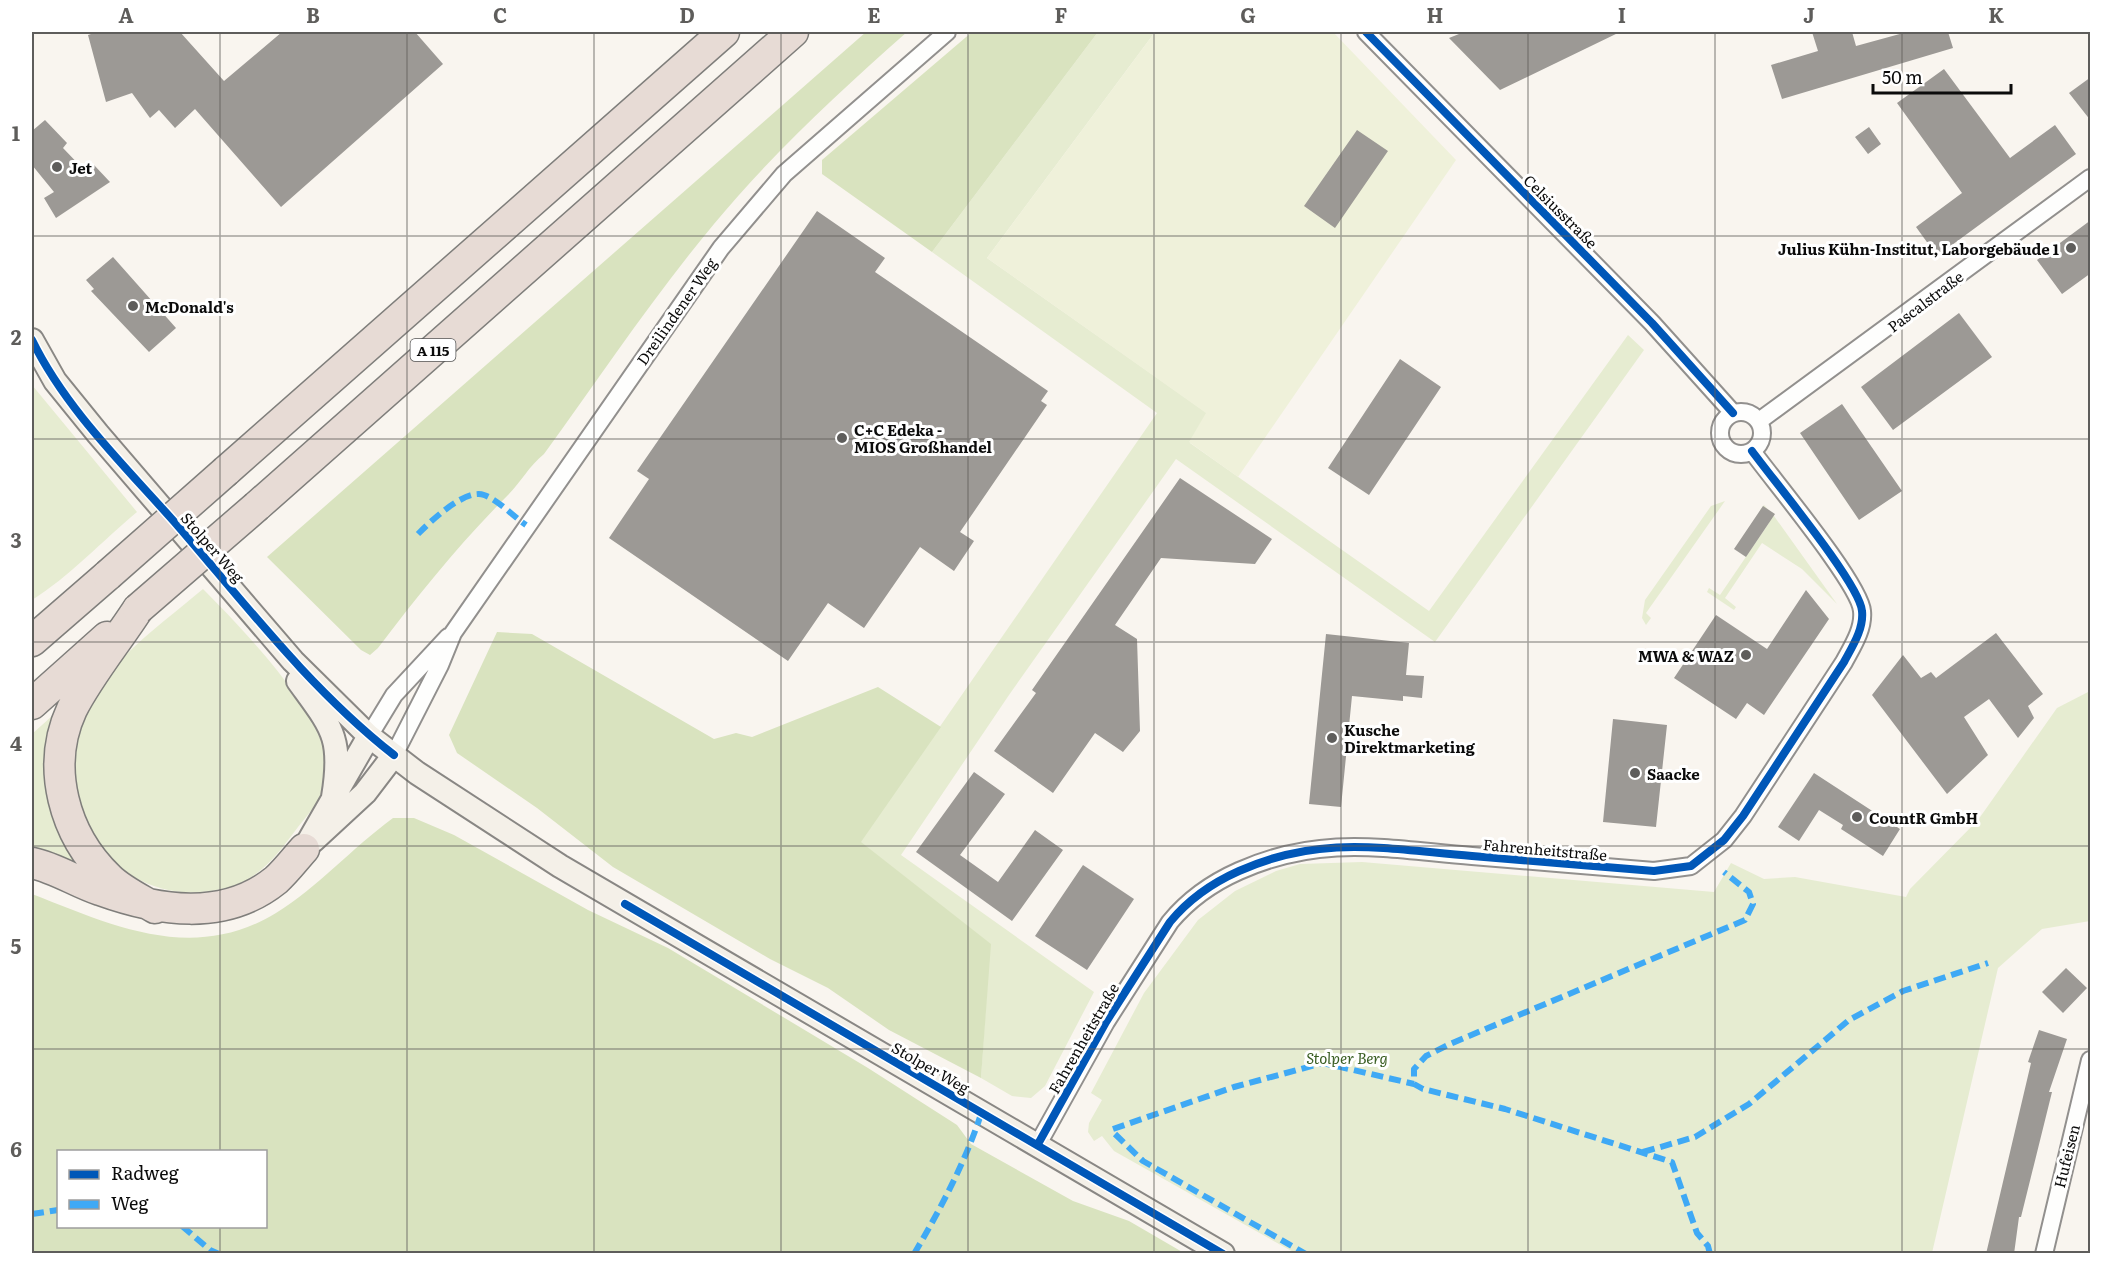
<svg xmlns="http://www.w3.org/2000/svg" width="2122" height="1285" viewBox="0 0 2122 1285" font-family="Literata,serif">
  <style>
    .green { fill: #e6ecd1 }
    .forest { fill: #d9e3bf; fill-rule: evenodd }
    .pitch { fill: #eff1da }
    .building { fill: #9c9995 }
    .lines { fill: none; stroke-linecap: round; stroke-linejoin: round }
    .street-casing { stroke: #92908e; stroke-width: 20 }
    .secondary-casing { stroke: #898784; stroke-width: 26 }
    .highway-casing { stroke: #7f7e7b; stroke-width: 33 }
    .street { stroke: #fefefd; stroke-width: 16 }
    .secondary { stroke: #f4f0e8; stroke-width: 22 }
    .highway { stroke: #e7dbd5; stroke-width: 30 }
    .highway-bridge-casing { stroke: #7f7e7b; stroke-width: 33; stroke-linecap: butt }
    .highway-bridge { stroke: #e7dbd5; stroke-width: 30 }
    .quiet { stroke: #3fa9f5; stroke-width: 6; stroke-dasharray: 12 6; stroke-linecap: butt }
    .cycleway-casing { stroke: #fff; stroke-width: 11 }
    .cycleway { stroke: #0057b8; stroke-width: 8 }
    .grid { fill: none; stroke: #5e5d5b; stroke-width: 1.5; stroke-opacity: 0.55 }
    .poi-dot { fill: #5e5d5b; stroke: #fff; stroke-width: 2 }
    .labels { text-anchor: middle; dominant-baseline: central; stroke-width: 6; stroke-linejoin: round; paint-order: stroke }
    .shield { fill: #fff; stroke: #545454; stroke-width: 1.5 }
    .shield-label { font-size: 14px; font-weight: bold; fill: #0b0b0b }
    .poi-label { font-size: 15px; font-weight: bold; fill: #0b0b0b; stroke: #fff; text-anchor: start }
    .street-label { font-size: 15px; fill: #0b0b0b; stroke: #fff }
    .park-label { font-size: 15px; font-style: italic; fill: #385d21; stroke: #fff }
    .neatline { fill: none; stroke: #5e5d5b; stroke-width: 2 }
    .grid-label { font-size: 20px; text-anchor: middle; font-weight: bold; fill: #5e5d5b }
  </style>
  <rect width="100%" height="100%" fill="#f9f5ef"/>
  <path class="green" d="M1098 32H1155L987 258 1207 413 1190 443 1429 611 1628 335 1644 350 1435 642 1176 459 1009 695 901 855 1094 992 1045 1086 1031 1098 1012 1096 981 1078 990 944 860 842 1157 413 932 252Z
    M32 385 137 512C102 541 69 577 32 600Z
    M1725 501 1646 613 1651 618 1646 625 1642 618 1645 600 1711 506Z
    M1764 505 1774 516 1837 604 1802 569 1762 543 1725 598 1736 607 1734 610 1707 592 1709 588 1720 595 1769 523 1760 510Z
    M203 589C239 625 316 705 325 755 332 792 319 800 298 827 283 847 270 866 248 879 236 886 223 889 210 891 138 902 76 846 73 774 73 759 72 744 78 730 85 714 93 695 103 681 127 648 171 616 203 589Z
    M2090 691V921L2042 929 1998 968 1932 1253H1295L1114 1151 1102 1136 1094 1141 1088 1132 1089 1123 1102 1100 1091 1093 1144 993 1198 920 1235 891 1276 871 1300 864 1362 862 1714 892 1731 863 1764 879 1795 877 1906 897 1910 889 1978 820 2057 708Z
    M62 707 55 754 105 880 32 850V734Z"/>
  <path class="forest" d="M866 32H907C839 92 772 154 714 224 653 297 600 377 544 454 529 466 521 482 508 495 460 543 419 594 378 648L370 655 361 650 267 557Z
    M972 32H1098L932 252 822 174V160Z
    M497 632 532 634 714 739 736 733 752 737 878 687 941 727 861 842 991 944 981 1078 889 1030 828 988 770 959 613 867 537 808 457 753 449 735Z
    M393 818H414L454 835 588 910 668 948 868 1068 957 1125 971 1144 1073 1201 1129 1221 1184 1253H32V894C112 925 192 964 276 913 318 887 352 848 393 818ZM58 1152H266V1226H58Z"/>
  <path class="pitch" d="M1155 32H1333L1456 160 1238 477 1189 442 1206 413 987 258Z"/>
  <path class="building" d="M97 32H180L224 81 282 32H415L443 64 281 207 195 109 175 128 159 110 150 118 132 93 106 102 88 35Z
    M1464 32H1620L1500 90 1449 38Z
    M1812 32H1852L1856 46 1907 32H1948L1953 48 1782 99 1771 65 1818 51Z
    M1944 69 2010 158 2055 125 2076 154 1937 256 1916 227 1962 193 1897 103Z
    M2091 77V121L2069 93Z
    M45 120 67 143 63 148 87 173 94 165 110 182 56 218 44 198 54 192 32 165V131Z
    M1869 127 1881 144 1868 154 1855 137Z
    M1357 130 1388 151 1335 228 1304 206Z
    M817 211 885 258 875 272 1048 391 1041 401 1047 405 960 532 974 541 954 571 920 547 864 628 828 603 788 661 609 538 649 479 637 471Z
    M2091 220V273L2062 294 2037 260Z
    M113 257 176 328 149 352 91 291 94 289 86 280Z
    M1959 313 1992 357 1893 430 1861 387Z
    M1400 359 1441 387 1369 495 1328 468Z
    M1842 404 1902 491 1859 520 1800 433Z
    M1180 478 1272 539 1255 564 1161 558 1115 625 1137 639 1140 731 1123 752 1095 733 1053 793 994 751 1036 693 1032 690Z
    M1763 506 1775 514 1746 557 1734 549Z
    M1806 590 1829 619 1764 715 1747 703 1736 719 1674 678 1716 615 1767 649Z
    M1996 633 2043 694 2028 706 2034 718 2018 738 1989 699 1964 717 1988 755 1947 794 1872 695 1903 655 1921 678 1931 672 1936 678Z
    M1326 634 1409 643 1406 675 1424 676 1422 698 1403 696V701L1352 696 1341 807 1309 804Z
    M1613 719 1667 725 1656 827 1603 822Z
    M974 772 1005 794 960 855 998 882 1035 830 1063 850 1012 921 916 852Z
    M1814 773 1900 829 1883 856 1841 829 1843 825 1819 810 1799 841 1778 827Z
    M1083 865 1134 899 1087 970 1035 936Z
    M2066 968 2087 988 2063 1013 2042 992Z
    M2039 1030 2067 1039 2049 1092H2052L2021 1217H2019L2014 1254H1986L2031 1063 2028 1062Z"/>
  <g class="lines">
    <defs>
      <path id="street" d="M1366 32 1652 323 1733 413
        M1720 433a21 21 0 1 1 42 0a21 21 0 1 1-42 0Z
        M1759 421 2090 178
        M369 736 394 695 448 637
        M394 755 440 665 453 633 721 248 784 174 947 32
        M1038 1144 1106 1022 1170 922C1189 899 1212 883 1239 871 1322 834 1386 849 1472 856 1533 861 1593 866 1654 871L1691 866 1724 840 1743 816 1844 662C1852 647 1864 629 1862 611 1860 584 1773 480 1752 451
        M2044 1254 2090 1060"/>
      <path id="secondary" d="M32 340 55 381 98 434 293 661 369 736 417 773 560 866 1223 1254
        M298 681C332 728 343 737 333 797
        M313 841 365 793 394 755
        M304 849 369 736"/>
      <path id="highway" d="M226 471 724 32
        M257 506 793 32
        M138 609C118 640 88 677 72 709 45 767 64 835 109 878 121 890 140 899 155 908
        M32 641 108 575
        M32 704 107 637
        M32 863C56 868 76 882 100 890 158 911 224 922 276 880 286 871 295 859 304 849"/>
    </defs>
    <use href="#street" class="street-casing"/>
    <use href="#secondary" class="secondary-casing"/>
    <use href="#highway" class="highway-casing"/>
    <use href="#street" class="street"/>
    <use href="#secondary" class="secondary"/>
    <use href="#highway" class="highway"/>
    <defs>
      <path id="highway-bridge" d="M108 575 226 471
        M138 609 257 506"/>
    </defs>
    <use href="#highway-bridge" class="highway-bridge-casing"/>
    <use href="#highway-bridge" class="highway-bridge"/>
    <path class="quiet" d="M418 534C430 522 465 488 484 495 498 500 513 516 526 525
      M1113 1129 1234 1087 1323 1063 1414 1084
      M1115 1134 1143 1161 1306 1254
      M1643 1152 1695 1137 1749 1104 1849 1020 1903 991 1988 963
      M32 1214 58 1210
      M182 1226 210 1250 219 1254
      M914 1254C941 1208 966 1161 982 1111
      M1710 1254 1708 1246 1697 1233 1672 1162 1505 1109 1423 1089 1414 1084V1069L1426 1056 1450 1044 1745 920 1753 904 1749 892 1724 872"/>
    <defs>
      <path id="cycleway" d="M1366 32 1652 323 1733 413
        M32 340C66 410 127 468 178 526 246 605 311 690 394 755
        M625 904 1223 1254
        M1038 1144 1106 1022 1170 922C1189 899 1212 883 1239 871 1322 834 1386 849 1472 856 1533 861 1593 866 1654 871L1691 866 1724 840 1743 816 1844 662C1852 647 1864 629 1862 611 1860 584 1773 480 1752 451"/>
    </defs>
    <use href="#cycleway" class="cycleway-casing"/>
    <use href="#cycleway" class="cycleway"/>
  </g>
  <path class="grid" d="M220 32V1152M407 32V1254M594 32V1254M781 32V1254M968 32V1254M1154 32V1254M1341 32V1254M1528 32V1254M1715 32V1254M1902 32V1254M32 236H2090M32 439H2090M32 642H2090M32 846H2090M32 1049H2090M220 1226V1254"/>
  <g class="poi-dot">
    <circle cx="57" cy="167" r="6"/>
    <circle cx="2071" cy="248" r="6"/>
    <circle cx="133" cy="306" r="6"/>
    <circle cx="842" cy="438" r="6"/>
    <circle cx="1746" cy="655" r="6"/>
    <circle cx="1332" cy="738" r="6"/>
    <circle cx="1635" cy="773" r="6"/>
    <circle cx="1857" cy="817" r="6"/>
  </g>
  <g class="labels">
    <rect class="shield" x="410.5" y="339" width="45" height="22" rx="4.5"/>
    <g class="shield-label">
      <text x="433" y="350">A 115</text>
    </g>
    <g class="poi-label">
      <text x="69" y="167">Jet</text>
      <text x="2059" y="248" text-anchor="end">Julius Kühn-Institut, Laborgebäude 1</text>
      <text x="145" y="306">McDonald's</text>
      <text x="854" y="429">C+C Edeka -<tspan x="854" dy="17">MIOS Großhandel</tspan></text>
      <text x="1734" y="655" text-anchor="end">MWA &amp; WAZ</text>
      <text x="1344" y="729">Kusche<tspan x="1344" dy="17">Direktmarketing</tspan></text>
      <text x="1647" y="773">Saacke</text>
      <text x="1869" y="817">CountR GmbH</text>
    </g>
    <g class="street-label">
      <text transform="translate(1561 211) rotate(45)">Celsiusstraße</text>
      <text transform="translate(1925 301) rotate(-37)">Pascalstraße</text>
      <text transform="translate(676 311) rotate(-55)">Dreilindener Weg</text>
      <text transform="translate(213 547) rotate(49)">Stolper Weg</text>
      <text transform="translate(1545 849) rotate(5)">Fahrenheitstraße</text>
      <text transform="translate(1083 1038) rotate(-60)">Fahrenheitstraße</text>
      <text transform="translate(931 1067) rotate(30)">Stolper Weg</text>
      <text transform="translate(2066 1156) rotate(-76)">Hufeisen</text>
    </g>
    <g class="park-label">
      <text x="1347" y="1057">Stolper Berg</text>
    </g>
  </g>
  <rect width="2122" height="1285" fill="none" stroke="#ffffff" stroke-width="66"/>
  <rect x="57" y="1150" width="210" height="78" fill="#ffffff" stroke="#9d9d9d" stroke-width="1.5"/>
  <rect x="69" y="1170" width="30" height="9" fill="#0057b8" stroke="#9d9d9d" stroke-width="1.5"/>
  <text x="111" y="1180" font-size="18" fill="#0b0b0b">Radweg</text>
  <rect x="69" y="1200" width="30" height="9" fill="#3fa9f5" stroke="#9d9d9d" stroke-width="1.5"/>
  <text x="111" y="1210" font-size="18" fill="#0b0b0b">Weg</text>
  <path d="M1873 84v9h138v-9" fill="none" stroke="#0b0b0b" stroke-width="3"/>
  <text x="1882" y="84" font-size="18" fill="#0b0b0b" stroke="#ffffff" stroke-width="4.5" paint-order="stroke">50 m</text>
  <rect x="33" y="33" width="2056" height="1219" class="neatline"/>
  <g class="grid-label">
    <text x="126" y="23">A</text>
    <text x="313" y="23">B</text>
    <text x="500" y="23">C</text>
    <text x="687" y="23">D</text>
    <text x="874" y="23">E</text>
    <text x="1061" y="23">F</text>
    <text x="1248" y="23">G</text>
    <text x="1435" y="23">H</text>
    <text x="1622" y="23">I</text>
    <text x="1809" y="23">J</text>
    <text x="1996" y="23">K</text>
    <text x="16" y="141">1</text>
    <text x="16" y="345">2</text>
    <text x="16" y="548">3</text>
    <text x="16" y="751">4</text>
    <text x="16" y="954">5</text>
    <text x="16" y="1157">6</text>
  </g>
</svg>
